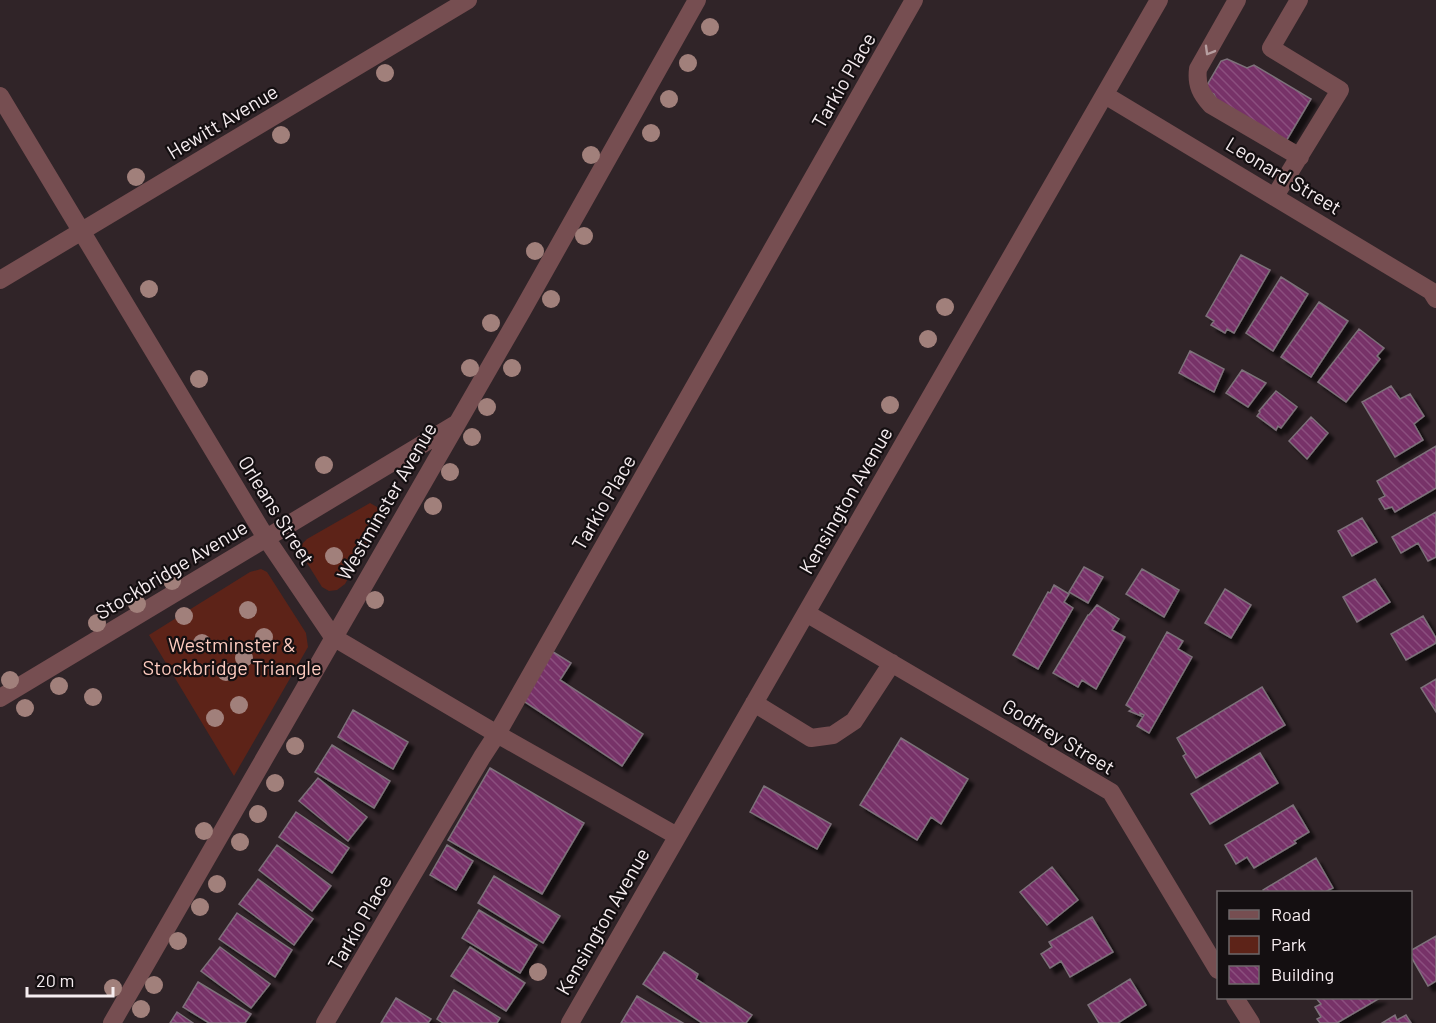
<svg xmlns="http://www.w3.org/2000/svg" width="1436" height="1023" viewBox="0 0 1436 1023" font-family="Barlow,sans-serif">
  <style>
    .park { fill: #5d2318 }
    .building { fill: url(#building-back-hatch); stroke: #7d717a; stroke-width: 1.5; filter: url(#shadow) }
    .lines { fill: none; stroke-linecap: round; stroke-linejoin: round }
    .minor { stroke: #764e51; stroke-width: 18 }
    .tree { fill: #a1807b }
    .oneway { stroke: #b69ea0 }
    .labels { text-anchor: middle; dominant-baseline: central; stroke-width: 4.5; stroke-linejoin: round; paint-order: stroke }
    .street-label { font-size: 20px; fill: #f6edf0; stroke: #140f11 }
    .park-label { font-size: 20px; fill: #fdcbbf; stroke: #140f11 }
  </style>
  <defs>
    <pattern id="building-back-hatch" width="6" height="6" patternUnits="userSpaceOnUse" patternTransform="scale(1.5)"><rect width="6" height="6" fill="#773168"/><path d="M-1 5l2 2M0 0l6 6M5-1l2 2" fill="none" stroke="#8b4f7e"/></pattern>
    <filter id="shadow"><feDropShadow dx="5.5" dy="5.5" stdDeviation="1.5" flood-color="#0009"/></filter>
  </defs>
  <rect width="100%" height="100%" fill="#302428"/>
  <path class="park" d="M370 503 377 507 381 515 379 523 345 584 337 590 329 591 322 587 302 555V544L307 539Z
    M261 569 267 572 306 633 308 647 234 776 149 635 250 572Z"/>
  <path class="building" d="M1227 59 1247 68 1254 65 1311 99 1285 143 1218 103 1214 94 1209 92 1207 85 1221 61Z
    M1241 255 1270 270 1234 333 1227 329 1225 333 1211 325 1214 321 1206 316Z
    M1281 277 1308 294 1273 351 1246 333Z
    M1319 302 1348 321 1311 377 1281 357Z
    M1359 329 1384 348 1377 356 1380 359 1346 402 1318 382Z
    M1190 351 1224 369 1214 392 1179 373Z
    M1242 370 1266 383 1248 407 1226 393Z
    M1391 386 1400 399 1410 394 1424 416 1414 424 1423 440 1395 457 1362 402Z
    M1276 391 1297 407 1281 428 1278 426 1276 430 1257 416 1260 412 1259 411Z
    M1311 417 1328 433 1307 459 1289 441Z
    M1436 446V488L1395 512 1392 507 1385 509 1379 499 1385 496 1377 481Z
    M1436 512V557L1428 561 1418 543 1401 553 1392 537Z
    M1362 518 1377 542 1352 556 1338 531Z
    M1084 567 1103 577 1088 603 1069 592Z
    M1142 569 1179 590 1164 617 1126 594Z
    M1375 579 1390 602 1357 622 1343 597Z
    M1054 585 1069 594 1064 602 1073 608 1038 669 1013 655 1048 592 1050 593Z
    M1225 589 1251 605 1231 638 1205 623Z
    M1097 605 1119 619 1112 630 1125 637 1096 689 1082 680 1078 687 1053 673 1088 615H1089Z
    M1423 616 1436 638V643L1406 660 1391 634Z
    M1167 632 1183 641 1178 649 1192 657 1149 733 1137 726 1144 715 1140 713 1141 716 1129 711 1132 709 1126 705Z
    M550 650 571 663 560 680 643 734 622 766 519 698Z
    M1436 679V712L1421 688Z
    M1262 687 1285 725 1196 778 1183 756 1186 754 1177 738Z
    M353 710 408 742 393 769 338 737Z
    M901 738 968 779 941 824 931 817 917 840 860 805Z
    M332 745 390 781 374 808 315 772Z
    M1260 753 1278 783 1210 824 1191 794Z
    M490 768 584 823 542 894 448 840Z
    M318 778 367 817 348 841 299 801Z
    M764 786 831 824 817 849 750 812Z
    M1293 805 1309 832 1294 841 1296 843 1254 868 1247 857 1236 864 1225 845Z
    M296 812 349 848 332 873 279 837Z
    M277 845 331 886 312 911 259 870Z
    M447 845 473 861 456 890 430 875Z
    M1316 858 1333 888 1325 892H1264L1263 890Z
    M1052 867 1078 900 1047 925 1020 892Z
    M494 876 560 916 543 943 478 903Z
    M258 879 313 919 294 945 239 904Z
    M479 910 537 945 520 973 462 938Z
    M237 913 292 950 275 977 219 939Z
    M1092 917 1113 952 1070 977 1061 961 1050 968 1041 954 1052 947 1049 942Z
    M1436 936V981L1428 986 1410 955V951Z
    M220 947 270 984 251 1008 201 971Z
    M470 947 525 983 506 1011 451 976Z
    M664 952 698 974 696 979 752 1015 746 1023H702L643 984Z
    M1130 979 1146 1005 1118 1023H1099L1088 1005Z
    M198 982 251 1014 245 1023H209L183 1007Z
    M454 990 500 1018 497 1023H443L437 1019Z
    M637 996 683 1023H621Z
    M396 998 431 1019 428 1023H381Z
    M1316 998H1380L1337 1023H1320L1317 1019 1321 1017 1315 1007 1321 1004Z
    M177 1012 193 1023H170Z
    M1395 1015 1397 1020 1406 1015 1411 1023H1382Z"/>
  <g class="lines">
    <path class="minor" d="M1237 0 1198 69C1196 85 1201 94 1211 105L1300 157
      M1105 95 1431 291 1436 299
      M0 96 266 538 333 637 497 734 677 836
      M1275 196 1340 90 1271 48 1299 0
      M0 280 468 0
      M806 613 1111 792 1218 970
      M0 698 456 424
      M754 703 811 738 833 735 854 721 892 663
      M1235 998 1251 1023
      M112 1023 522 311 697 0
      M325 1023 482 757 497 734 914 0
      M570 1023 1159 0"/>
  </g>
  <g class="tree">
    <circle cx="710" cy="27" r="9"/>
    <circle cx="688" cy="63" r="9"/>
    <circle cx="385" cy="73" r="9"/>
    <circle cx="669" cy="99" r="9"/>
    <circle cx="651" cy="133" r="9"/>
    <circle cx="281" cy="135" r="9"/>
    <circle cx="591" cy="155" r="9"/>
    <circle cx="136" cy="177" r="9"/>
    <circle cx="584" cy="236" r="9"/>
    <circle cx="535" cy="251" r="9"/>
    <circle cx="149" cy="289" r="9"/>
    <circle cx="551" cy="299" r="9"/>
    <circle cx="945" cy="307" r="9"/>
    <circle cx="491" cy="323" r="9"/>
    <circle cx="928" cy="339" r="9"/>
    <circle cx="470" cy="368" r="9"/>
    <circle cx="512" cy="368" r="9"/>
    <circle cx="199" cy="379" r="9"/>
    <circle cx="890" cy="405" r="9"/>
    <circle cx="487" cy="407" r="9"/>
    <circle cx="472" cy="437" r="9"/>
    <circle cx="324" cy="465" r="9"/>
    <circle cx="450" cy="472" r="9"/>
    <circle cx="433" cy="506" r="9"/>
    <circle cx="334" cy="556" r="9"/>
    <circle cx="172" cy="581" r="9"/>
    <circle cx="375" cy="600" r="9"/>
    <circle cx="137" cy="604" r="9"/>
    <circle cx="248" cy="610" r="9"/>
    <circle cx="184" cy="616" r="9"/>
    <circle cx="97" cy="623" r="9"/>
    <circle cx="264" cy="637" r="9"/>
    <circle cx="202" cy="643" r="9"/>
    <circle cx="244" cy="658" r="9"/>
    <circle cx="226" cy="672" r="9"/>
    <circle cx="10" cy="680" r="9"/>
    <circle cx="59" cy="686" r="9"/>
    <circle cx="93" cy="697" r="9"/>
    <circle cx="239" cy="705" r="9"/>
    <circle cx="25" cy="708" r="9"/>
    <circle cx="215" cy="718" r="9"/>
    <circle cx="295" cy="746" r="9"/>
    <circle cx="275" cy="783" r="9"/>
    <circle cx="258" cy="814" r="9"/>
    <circle cx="204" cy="831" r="9"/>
    <circle cx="240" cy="842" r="9"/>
    <circle cx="217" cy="884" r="9"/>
    <circle cx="200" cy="907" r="9"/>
    <circle cx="178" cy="941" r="9"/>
    <circle cx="538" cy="972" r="9"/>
    <circle cx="154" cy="985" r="9"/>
    <circle cx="113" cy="988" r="9"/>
    <circle cx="141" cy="1009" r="9"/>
  </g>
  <defs><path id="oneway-chevron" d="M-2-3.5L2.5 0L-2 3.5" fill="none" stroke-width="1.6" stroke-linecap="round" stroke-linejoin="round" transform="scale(1.5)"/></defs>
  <use class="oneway" href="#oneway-chevron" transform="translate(1209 51) rotate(120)"/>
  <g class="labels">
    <g class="street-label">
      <text transform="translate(843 80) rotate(-60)">Tarkio Place</text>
      <text transform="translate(222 121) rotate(-31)">Hewitt Avenue</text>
      <text transform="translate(1284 175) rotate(31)">Leonard Street</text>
      <text transform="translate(845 500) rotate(-60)">Kensington Avenue</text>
      <text transform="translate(386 501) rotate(-60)">Westminster Avenue</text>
      <text transform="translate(603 502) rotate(-60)">Tarkio Place</text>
      <text transform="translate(277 510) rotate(58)">Orleans Street</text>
      <text transform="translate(171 569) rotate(-31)">Stockbridge Avenue</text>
      <text transform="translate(1059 736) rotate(31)">Godfrey Street</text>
      <text transform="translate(602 921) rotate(-60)">Kensington Avenue</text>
      <text transform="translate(359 922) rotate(-60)">Tarkio Place</text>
    </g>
    <g class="park-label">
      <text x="232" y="644">Westminster &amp;<tspan x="232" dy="23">Stockbridge Triangle</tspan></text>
    </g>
  </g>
  <rect x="1217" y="891" width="195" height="108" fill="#140f11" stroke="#6e686a" stroke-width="1.5"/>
  <rect x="1229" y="910" width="30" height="9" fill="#764e51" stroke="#6e686a" stroke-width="1.5"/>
  <text x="1271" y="921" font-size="18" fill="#f6edf0">Road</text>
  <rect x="1229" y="936" width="30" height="18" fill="#5d2318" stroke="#6e686a" stroke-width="1.5"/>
  <text x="1271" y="951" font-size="18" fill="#f6edf0">Park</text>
  <rect x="1229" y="966" width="30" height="18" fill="url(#building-back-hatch)" stroke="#6e686a" stroke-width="1.5"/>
  <text x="1271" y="981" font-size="18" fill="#f6edf0">Building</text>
  <path d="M27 987v9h86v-9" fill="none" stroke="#f6edf0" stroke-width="3"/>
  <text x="36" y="987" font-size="18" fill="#f6edf0" stroke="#140f11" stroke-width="4.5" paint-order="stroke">20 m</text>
</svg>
